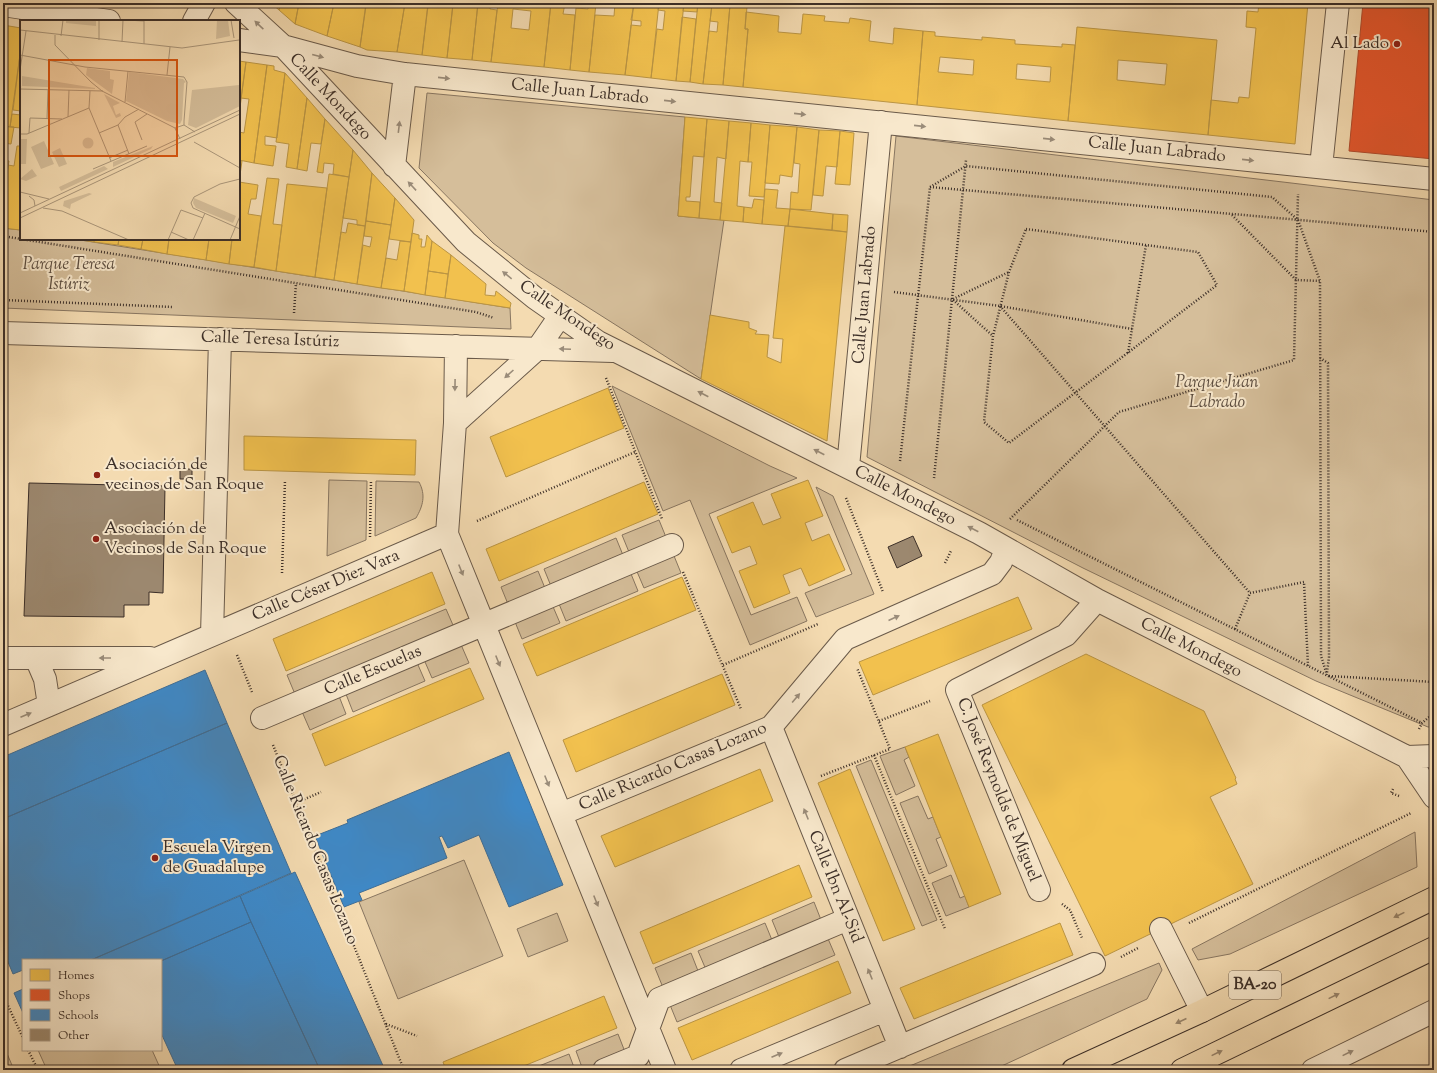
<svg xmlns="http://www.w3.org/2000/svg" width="1437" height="1073" viewBox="0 0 1437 1073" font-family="'Sorts Mill Goudy',serif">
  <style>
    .green { fill: #d5be9a; stroke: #887661 }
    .homes { fill: #f2c14e; stroke: #bb9543; fill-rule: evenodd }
    .shops { fill: #e4572e; stroke: #b24b2c }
    .schools { fill: #3f88c5; stroke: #3e6d96 }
    .building { fill: #9c886f; stroke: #3c2f28 }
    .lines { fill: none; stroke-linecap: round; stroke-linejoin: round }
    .minor-casing { stroke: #6a5a4a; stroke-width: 24 }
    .highway-casing { stroke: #3c2f28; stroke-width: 24 }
    .path { stroke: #3c2f28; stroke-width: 2.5; stroke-dasharray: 1 2; stroke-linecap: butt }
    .minor { stroke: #f8e8cc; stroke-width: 22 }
    .highway { stroke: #f4dbb1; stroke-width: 22 }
    .oneway { fill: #9a8c7a }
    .oneway2 { fill: #98856c }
    .poi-dot { fill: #8f2418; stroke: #f8e8cc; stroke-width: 1.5 }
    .labels { text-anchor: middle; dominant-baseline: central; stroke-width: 4; stroke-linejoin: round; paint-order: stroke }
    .shield { fill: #f8e8cc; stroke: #746659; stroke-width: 1 }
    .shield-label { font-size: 16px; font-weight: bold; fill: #3c2f28 }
    .poi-label { font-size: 17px; fill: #3c2f28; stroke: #f8e8cc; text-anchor: start }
    .street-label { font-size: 17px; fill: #3c2f28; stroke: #f8e8cc }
    .park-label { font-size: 17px; font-style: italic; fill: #5b4c3f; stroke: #f8e8cc }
    .inset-road { fill: none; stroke: #aa967a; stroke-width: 1 }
    .view { fill: #d7550f; fill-opacity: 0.15; stroke: #d7550f; stroke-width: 2 }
    .inset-edge { fill: none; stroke: #3c2f28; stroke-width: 2 }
  </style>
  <rect width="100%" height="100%" fill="#f4dbb1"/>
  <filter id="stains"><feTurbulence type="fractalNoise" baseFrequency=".005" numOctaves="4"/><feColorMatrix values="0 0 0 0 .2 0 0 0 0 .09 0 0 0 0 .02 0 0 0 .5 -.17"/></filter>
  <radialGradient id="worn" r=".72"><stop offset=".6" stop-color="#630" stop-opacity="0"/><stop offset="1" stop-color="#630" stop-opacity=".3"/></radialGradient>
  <path class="green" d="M427 93 685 117 678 216 724 220 701 379 526 268 493 243 419 168Z
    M896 136 1434 200V727H1428L1316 681 1083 568 867 457Z
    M3 228 21 230V239H74L510 308 511 329 3 308Z
    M612 386 770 466 797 478 709 514 751 615 797 597 807 621 750 645 690 500 663 511Z
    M329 480 367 481 366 540 327 556Z
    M376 481 419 482C426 495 423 506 416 518L375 536Z
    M816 487 833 496 874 594 816 617 805 593 852 574Z
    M659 520 668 542 631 557 622 535Z
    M616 538 625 560 553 591 544 569Z
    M672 551 681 573 644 588 635 567Z
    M629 569 638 591 566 621 557 599Z
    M538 571 547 593 510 609 501 587Z
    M551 602 560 623 522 639 513 617Z
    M446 609 456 632 297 699 287 675Z
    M459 640 469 663 432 678 422 655Z
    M415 658 425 681 353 712 344 689Z
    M337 691 346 714 310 730 300 707Z
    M905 747 909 757 904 760 915 786 896 795 880 756Z
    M871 760 937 920 922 926 856 766Z
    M918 796 928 819 933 817 941 837 936 839 947 866 929 874 900 803Z
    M1415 832 1417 867 1230 954 1198 960 1192 949Z
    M464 860 503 956 398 999 359 902Z
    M951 875 960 898 965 896 969 907 946 916 932 883Z
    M814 902 823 925 781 942 772 920Z
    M557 913 568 941 528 957 517 929Z
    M765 923 774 945 707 972 698 951Z
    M826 934 835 955 677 1022 668 1000Z
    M691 953 700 976 664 990 655 968Z
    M1159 963 1162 970 1147 999 993 1070H900Z
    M618 1034 627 1057 594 1070H583L576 1051Z
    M3 1044 14 1070H3Z
    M38 1050H152L161 1070H47Z
    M569 1054 575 1070H529Z"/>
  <path class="homes" d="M271 3H281L279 10Z
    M281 3H299L295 24 279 10Z
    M299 3H334L327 36 295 24Z
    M334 3H354L366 6 360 47 327 36Z
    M366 3H405L397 52 367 50 360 47Z
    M405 3H417V5L428 6 422 55 397 52Z
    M428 3 453 5 447 58 422 55Z
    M453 3H478L472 60 447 58Z
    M478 3H490V9L497 10 491 62 472 60Z
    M498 3H551L544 67 491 62ZM513 9 531 11 529 30 511 28Z
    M551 3H565L563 14 575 15 570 70 544 67Z
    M588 3H596L589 72 570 70 576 8 588 9Z
    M615 3H634L625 75 589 72 595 15 614 16Z
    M634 3H659L651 78 625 75 631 25 641 26V21L631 20Z
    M659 3H684L676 81 651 78 657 29 663 30 665 11 658 10Z
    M684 3H698L697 12 683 11Z
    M698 3 712 4 703 84 690 82Z
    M1259 3H1308L1295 144 1208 135 1211 100 1238 103 1239 97 1249 98 1256 28 1246 27 1247 11 1258 12Z
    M712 4 730 5 723 85 703 84 709 31 717 32 718 22 710 21Z
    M730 5 747 7 745 29H748L743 87 723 85Z
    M746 12 779 16 778 32 801 34 803 14 825 16 824 21 849 23 850 18 871 21 869 41 893 44 894 28 923 31 917 105 743 87 748 29H745Z
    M682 17 696 19 690 82 676 81Z
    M3 25 21 28V47L10 127 3 126Z
    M1077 27 1217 40 1208 135 1068 121ZM1118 60 1167 64 1165 85 1117 80Z
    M923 31 935 32V36L982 40V37L1015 40V44L1062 47V44L1075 45 1068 121 917 105ZM940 57 974 60 973 75 938 72ZM1017 64 1051 67 1050 82 1016 79Z
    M21 47V111L13 110Z
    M239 61 246 62 239 115Z
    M246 62 267 65 254 163 239 160V132L244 133 249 99 241 98Z
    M267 65 274 66V70L285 73 277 138 265 136V145L276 146 273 166 254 163Z
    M285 73 307 98 297 169 286 167 289 144 276 142Z
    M307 98 325 119 321 144 311 143 307 171 297 169Z
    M12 114 21 115V128L10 127Z
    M685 117 707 119 704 157 693 156 690 197H686V201L700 202 699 218 678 216Z
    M325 119 353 150 349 177 333 174 334 164 324 163 323 173 317 172Z
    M707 119 729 121 726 159 717 157 714 202 722 203 720 220 699 218Z
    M729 121 751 123 748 162 740 161 737 206 744 207 743 222 720 220Z
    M751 123 770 125 764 197 749 196 752 162H748Z
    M770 125 797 127 792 177 780 175 779 184 765 183Z
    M3 126 14 127 11 144 3 143Z
    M797 127 819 130 811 210 790 209 791 192 798 193 800 164 794 163Z
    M819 130 840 131 837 167 826 166 823 196 813 195Z
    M840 131 854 133 850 185 835 184Z
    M17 146H21L20 230 3 228V200L8 165 14 166Z
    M353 150 372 173 365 226 357 225V220L343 218Z
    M3 160 9 161 3 200Z
    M239 160 242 161 239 182Z
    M372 173 395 198 391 225 366 221Z
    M329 174 349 177 334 280 315 277Z
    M267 178 279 179 273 224 282 225 276 271 254 267Z
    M239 182 258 185 256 199H251L248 214 261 216 254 267 229 264 232 239H239Z
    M287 184 327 188 315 277 276 271Z
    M765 189 778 190 776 208 790 209 788 226 762 224Z
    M395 198 414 220 411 242 389 239Z
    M754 199 764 200 762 224 743 222 744 207 752 208Z
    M790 209 833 214 832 230 788 226Z
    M833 214 848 215 847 232 832 230Z
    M366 221 391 225 381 288 357 284 363 245 370 247 372 237 364 236Z
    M348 223 365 226 357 284 334 280 341 232 346 233Z
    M785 226 847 232 827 441 701 379 710 315 749 322V328L757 331 755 334 769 335 767 357 781 363 783 339 773 338Z
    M412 233 419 235V239H422L421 247H425L427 235 432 241 425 295 404 291Z
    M74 239H94V242Z
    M94 239H119L118 245 94 242Z
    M119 239H143L141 249 118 245Z
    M143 239H169L167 254 141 249Z
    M169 239H209L206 260 167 254Z
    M209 239H232L229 264 206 260Z
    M400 241 411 242 404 291 381 288 386 258 397 260Z
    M432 241 451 255 448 274 428 271Z
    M451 255 486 284 485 295 495 296 496 291 511 303 510 308 445 298Z
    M428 271 448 274 445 298 425 295Z
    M608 388 624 428 506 477 490 437Z
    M244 436 416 440 415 475 244 470Z
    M808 480 823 516 805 523 812 541 829 534 845 570 809 586 801 568 783 575 790 593 754 608 739 571 757 564 750 546 732 553 717 517 753 502 763 525 781 518 771 494Z
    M644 482 658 514 499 581 486 549Z
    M432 572 445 604 286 671 273 639Z
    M682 577 696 610 537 676 523 644Z
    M1018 597 1032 629 873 695 859 662Z
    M1086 654 1204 711 1236 778 1235 779 1237 784 1210 797 1253 884 1105 956 982 705Z
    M470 668 484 699 325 766 312 734Z
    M722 674 735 705 576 772 563 740Z
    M938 734 1001 894 969 907 905 747Z
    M760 769 773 801 615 867 601 836Z
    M850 769 915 929 883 941 818 783Z
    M799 865 812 897 653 964 640 932Z
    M1060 923 1073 955 914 1019 900 988Z
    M838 961 851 993 692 1060 678 1028Z
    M604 996 617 1028 514 1070H446L443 1062Z"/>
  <path class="shops" d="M1363 3H1434V159L1349 151Z"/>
  <path class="schools" d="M205 670 227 723 3 819V757Z
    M227 723 291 873 91 960H23V970L13 974 3 950V819Z
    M509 752 563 885 509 907 479 835 448 848 442 836 439 837 447 858 359 893 362 900 344 907 315 836 348 823 347 820Z
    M295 872 385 1070H320L251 922 240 896Z
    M240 896 251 922 161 961 91 960Z
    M251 922 320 1070H178L161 1033V961Z
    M23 989V1013L14 993Z"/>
  <path class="building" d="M180 469H192V479H180Z
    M29 483 165 486 163 593 149 592V605H124V617L24 616Z
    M913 536 922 556 897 568 888 547Z"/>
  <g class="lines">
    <defs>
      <path id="minor" d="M236 3 283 46 466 242 535 298 598 342 979 533 1097 600 1407 757 1434 797
        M3 5 109 21
        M194 21 204 3
        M239 40 283 46 357 66 405 74 1434 179
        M394 166 405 74
        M1321 167 1338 3
        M3 333 613 351
        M456 346 455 423 447 534 665 1070
        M455 423 538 348 560 316
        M848 467 881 122
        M212 635 220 339
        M3 658H150
        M36 658 45 679 49 705
        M262 718 672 545
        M3 725 447 534
        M771 727 900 1047
        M1407 757 1434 756
        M561 814 771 727 845 639 992 574 1001 562 1006 549
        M1039 890 957 690 1066 635 1097 600
        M1161 929 1202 1011
        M604 1070 638 1056 659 999 848 919
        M741 1070 885 1010
        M845 1070 1094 964
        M1313 1070 1434 1011"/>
      <path id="highway" d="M1073 1070 1202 1011 1434 898
        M1182 1070 1434 948"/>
    </defs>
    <use href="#minor" class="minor-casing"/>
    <use href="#highway" class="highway-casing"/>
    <path class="path" d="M930 187 966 166 1272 197 1298 220 1320 281 1321 656 1327 675
      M930 187 1434 232
      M1232 215 1296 280 1320 281
      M1026 229 1198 252 1217 285 1009 443 984 422 993 336 1009 272Z
      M3 236 21 239
      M21 239 476 312 494 318
      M894 292 1000 306 1132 329
      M953 299 1009 272
      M3 300 173 307
      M953 300 993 336
      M1000 306 1250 593
      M294 313 296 283
      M1128 353 1146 245
      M1320 358 1328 363 1329 657 1327 673
      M606 378 662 519
      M900 461 930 187
      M934 478 966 160
      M846 498 883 592
      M1010 519 1119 412 1294 360 1298 194
      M1017 520 1422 723
      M477 521 635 452
      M370 537 371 481
      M945 563 951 551
      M683 572 741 709
      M282 573 285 480
      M1250 593 1304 582 1308 666
      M1235 629 1250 593
      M237 655 252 692
      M723 665 818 624
      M1329 676 1434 682
      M879 721 930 701
      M1419 729 1422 723 1434 713
      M273 745 404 1070
      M874 755 945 929
      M821 776 890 749 857 668
      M1393 789 1391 793 1399 796
      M296 803 321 792
      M1062 904 1070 910 1082 938
      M1189 923 1411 813
      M1121 957 1138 948
      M3 995 23 1038
      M386 1024 417 1036
      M28 1050 38 1070"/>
    <use href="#minor" class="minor"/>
    <use href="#highway" class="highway"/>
  </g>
  <defs><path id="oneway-solid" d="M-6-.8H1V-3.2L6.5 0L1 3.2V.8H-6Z"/></defs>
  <g class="oneway">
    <use href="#oneway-solid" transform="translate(259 25) rotate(-137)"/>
    <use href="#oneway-solid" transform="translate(318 56) rotate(15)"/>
    <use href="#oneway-solid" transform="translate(444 78) rotate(6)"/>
    <use href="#oneway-solid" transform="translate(670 101) rotate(6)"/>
    <use href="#oneway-solid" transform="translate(800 114) rotate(6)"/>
    <use href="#oneway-solid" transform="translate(920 126) rotate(6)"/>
    <use href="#oneway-solid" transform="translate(399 127) rotate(-83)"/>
    <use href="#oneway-solid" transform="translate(1049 139) rotate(6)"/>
    <use href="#oneway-solid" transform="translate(1248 160) rotate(6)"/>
    <use href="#oneway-solid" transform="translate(412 186) rotate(-133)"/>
    <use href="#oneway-solid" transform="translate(507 275) rotate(-141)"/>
    <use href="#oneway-solid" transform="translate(565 349) rotate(-178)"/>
    <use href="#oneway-solid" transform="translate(509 374) rotate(138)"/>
    <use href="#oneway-solid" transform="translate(455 385) rotate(91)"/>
    <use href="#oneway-solid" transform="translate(703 394) rotate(-153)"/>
    <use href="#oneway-solid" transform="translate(819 452) rotate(-153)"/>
    <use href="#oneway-solid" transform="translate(973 529) rotate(-153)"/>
    <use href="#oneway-solid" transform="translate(461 570) rotate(68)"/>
    <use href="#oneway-solid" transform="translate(894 618) rotate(-24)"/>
    <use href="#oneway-solid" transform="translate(105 658) rotate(180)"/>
    <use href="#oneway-solid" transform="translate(498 661) rotate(68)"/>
    <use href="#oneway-solid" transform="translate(796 698) rotate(-50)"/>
    <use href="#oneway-solid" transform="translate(26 715) rotate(-23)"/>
    <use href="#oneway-solid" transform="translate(547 781) rotate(68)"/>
    <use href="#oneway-solid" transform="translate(806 814) rotate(-112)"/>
    <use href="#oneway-solid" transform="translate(596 901) rotate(68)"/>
    <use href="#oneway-solid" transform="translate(870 974) rotate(-112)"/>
    <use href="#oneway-solid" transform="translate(1348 1053) rotate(-26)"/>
    <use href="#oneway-solid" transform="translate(777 1055) rotate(-23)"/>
  </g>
  <g class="oneway2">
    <use href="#oneway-solid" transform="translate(1399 915) rotate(154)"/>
    <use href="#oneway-solid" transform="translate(1334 996) rotate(-26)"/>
    <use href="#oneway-solid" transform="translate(1181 1021) rotate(155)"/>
    <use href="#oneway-solid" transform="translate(1217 1053) rotate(-26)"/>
  </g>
  <g class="poi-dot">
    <circle cx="1397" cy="44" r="4"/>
    <circle cx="97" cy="475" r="4"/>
    <circle cx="96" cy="539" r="4"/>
    <circle cx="155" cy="858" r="4"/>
  </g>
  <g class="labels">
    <rect class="shield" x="1229" y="971" width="52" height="28" rx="3"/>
    <g class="shield-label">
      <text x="1255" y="985">BA-20</text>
    </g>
    <g class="poi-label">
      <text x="1389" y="44" text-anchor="end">Al Lado</text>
      <text x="105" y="465">Asociación de<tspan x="105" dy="20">vecinos de San Roque</tspan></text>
      <text x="104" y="529">Asociación de<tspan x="104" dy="20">Vecinos de San Roque</tspan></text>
      <text x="163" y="848">Escuela Virgen<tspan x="163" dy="20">de Guadalupe</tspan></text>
    </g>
    <g class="street-label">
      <text transform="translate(580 92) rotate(6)">Calle Juan Labrado</text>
      <text transform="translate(330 97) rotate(47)">Calle Mondego</text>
      <text transform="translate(1157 150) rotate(6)">Calle Juan Labrado</text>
      <text transform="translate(865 295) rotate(-85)">Calle Juan Labrado</text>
      <text transform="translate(567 316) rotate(34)">Calle Mondego</text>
      <text transform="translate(270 340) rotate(2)">Calle Teresa Istúriz</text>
      <text transform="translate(905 496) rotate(27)">Calle Mondego</text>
      <text transform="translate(326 586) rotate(-23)">Calle César Diez Vara</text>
      <text transform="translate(1191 648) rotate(27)">Calle Mondego</text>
      <text transform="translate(373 671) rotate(-23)">Calle Escuelas</text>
      <text transform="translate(673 767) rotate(-23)">Calle Ricardo Casas Lozano</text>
      <text transform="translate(998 790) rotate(68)">C. José Reynolds de Miguel</text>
      <text transform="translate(315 850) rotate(68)">Calle Ricardo Casas Lozano</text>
      <text transform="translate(835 887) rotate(68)">Calle Ibn Al-Sid</text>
    </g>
    <g class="park-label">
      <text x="69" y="265">Parque Teresa<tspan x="69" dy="20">Istúriz</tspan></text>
      <text x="1217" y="383">Parque Juan<tspan x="1217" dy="20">Labrado</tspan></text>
    </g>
  </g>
  <g transform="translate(20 20)">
    <rect width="220" height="220" fill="#f4dbb1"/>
    <path d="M46 0H76V6L46 3ZM197 0H208L210 16 196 19ZM67 48 90 51V59L94 60 92 74 66 55ZM109 52 163 59 166 62 164 63 162 100 160 104 147 101 106 81ZM2 56 75 68V69L2 66ZM219 65 220 86 176 108 168 105 172 70ZM84 74 100 83 93 86 96 95 100 93 101 96 96 98ZM62.5 123a5.5 5.5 0 1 1 11 0a5.5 5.5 0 1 1-11 0ZM0 119H7L6 144H0ZM24 121 34 144 21 149 11 127ZM133 126 131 129 93 147V142ZM40 128 47 144 39 147 32 132ZM84 146 88 149 41 171 39 167ZM12 149 17 156 6 161 0 159ZM69 173 72 174 51 184 50 189 43 186 44 181ZM174 178 216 196 213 203 176 188 173 183Z" fill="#d5be9a"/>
    <path class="inset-road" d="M106 0 124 1M211 0 214 18M0 10 162 28 219 20M35 15V25L71 62 82 71 155 108 160 119M41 16 43 0M79 20V0M102 22 103 0M124 24V0M0 35 65 47 164 57 167 62 164 101V105L155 108M0 50 6 11M147 55 150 27M0 69 83 71M70 71 69 88 91 141M105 82 108 51M48 97 49 70M27 99 28 70M98 105 109 134M164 105 175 112M9 113 10 98 42 99M79 113 98 105 105 97 119 89M0 114H7L69 88M122 120 115 102 127 94M174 122 220 148M89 138 108 130M73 149 127 126M220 159 200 164 174 177 171 183 173 188 220 209M0 172 29 179M9 176 14 180 15 186M23 188 42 191 109 220M0 193 220 90M0 198 220 94M151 212 169 220M148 220 161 190 183 198M173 220 185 193M210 220 220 196"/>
    <path class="view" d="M29 40H157V136H29Z"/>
    <rect width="220" height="220" class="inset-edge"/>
  </g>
  <rect width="1437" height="1073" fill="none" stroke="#f4dbb1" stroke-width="16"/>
  <rect x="4" y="4" width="1429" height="1065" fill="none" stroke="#3c2f28" stroke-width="2"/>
  <rect x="8" y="8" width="1421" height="1057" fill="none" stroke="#3c2f28"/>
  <rect x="22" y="959" width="140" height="92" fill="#f8e8cc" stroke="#ad9e8a"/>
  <rect x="30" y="969" width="20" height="12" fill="#f2c14e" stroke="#ad9e8a"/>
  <text x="58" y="979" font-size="12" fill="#3c2f28">Homes</text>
  <rect x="30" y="989" width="20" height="12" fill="#e4572e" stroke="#ad9e8a"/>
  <text x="58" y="999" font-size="12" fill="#3c2f28">Shops</text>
  <rect x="30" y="1009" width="20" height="12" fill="#3f88c5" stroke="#ad9e8a"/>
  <text x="58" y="1019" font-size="12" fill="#3c2f28">Schools</text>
  <rect x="30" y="1029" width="20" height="12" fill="#9c886f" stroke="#ad9e8a"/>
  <text x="58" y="1039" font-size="12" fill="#3c2f28">Other</text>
  <rect width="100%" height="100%" filter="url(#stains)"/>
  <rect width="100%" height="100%" fill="url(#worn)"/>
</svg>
